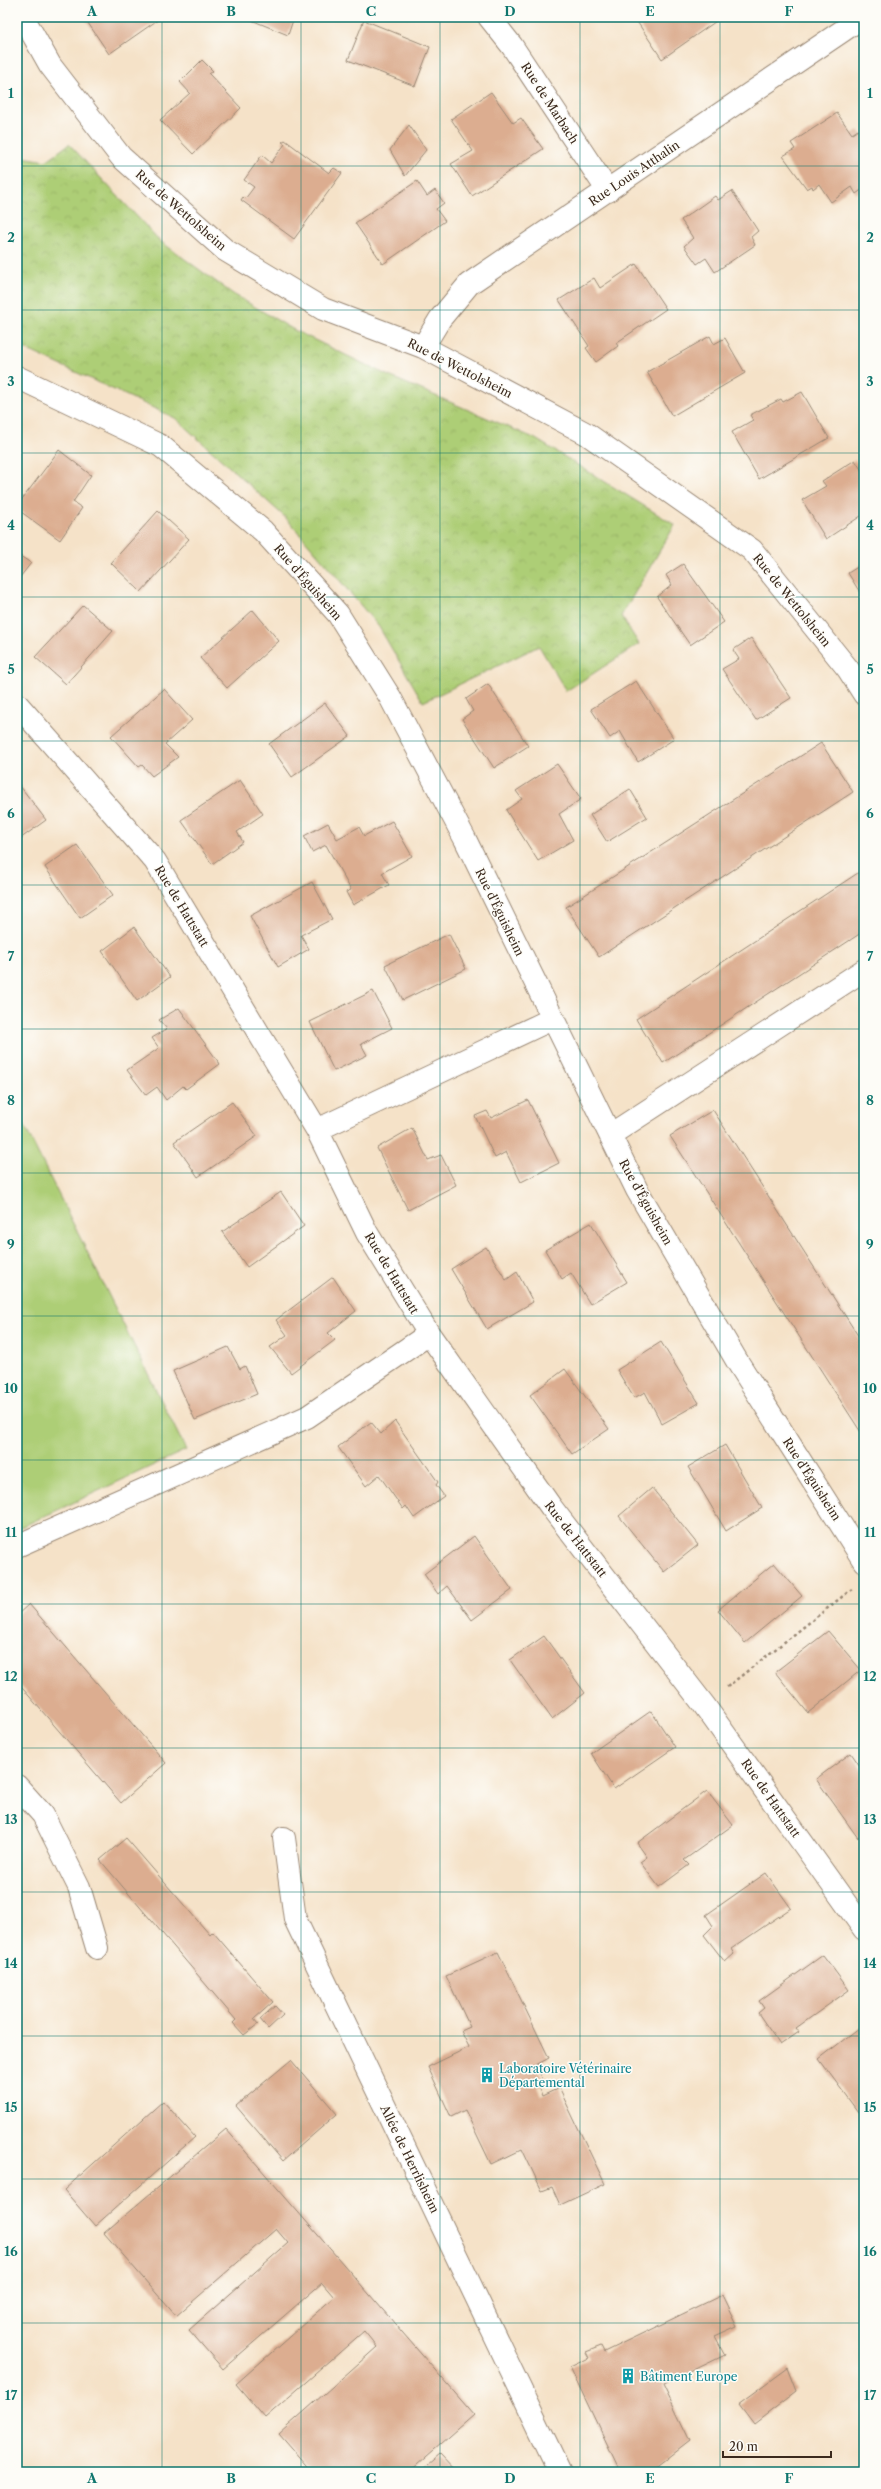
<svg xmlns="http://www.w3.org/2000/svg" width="881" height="2489" viewBox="0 0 881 2489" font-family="'Libre Caslon Text',serif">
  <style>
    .green { fill: #adce76; stroke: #747c4a }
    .park { fill: url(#park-crowns); stroke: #747c4a }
    .building { fill: #dcad90 }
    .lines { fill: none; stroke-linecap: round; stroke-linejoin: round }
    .minor-casing { stroke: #988673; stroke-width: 24 }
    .path { stroke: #988673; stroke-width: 2.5; stroke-dasharray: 3 3; stroke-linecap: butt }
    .minor { stroke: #fff; stroke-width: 22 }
    .grid { fill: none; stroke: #0f766e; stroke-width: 1; stroke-opacity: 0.55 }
    .labels { text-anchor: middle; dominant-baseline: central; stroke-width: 3; stroke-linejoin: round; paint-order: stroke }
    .street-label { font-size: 12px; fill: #3b2a1e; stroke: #fdfcf7 }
    .culture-label { font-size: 12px; fill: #0d838f; stroke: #fdfcf7; text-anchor: start }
    .neatline { fill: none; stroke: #0f766e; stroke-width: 1.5 }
    .grid-label { font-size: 13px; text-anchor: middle; font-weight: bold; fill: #0f766e }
  </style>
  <defs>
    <pattern id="park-crowns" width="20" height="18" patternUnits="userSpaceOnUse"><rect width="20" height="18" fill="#adce76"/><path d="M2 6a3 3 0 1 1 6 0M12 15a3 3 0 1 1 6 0" fill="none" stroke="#96b166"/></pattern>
  </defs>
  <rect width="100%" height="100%" fill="#fdfcf7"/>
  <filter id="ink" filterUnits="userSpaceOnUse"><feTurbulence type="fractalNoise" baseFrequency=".025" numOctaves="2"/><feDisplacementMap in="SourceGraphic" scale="8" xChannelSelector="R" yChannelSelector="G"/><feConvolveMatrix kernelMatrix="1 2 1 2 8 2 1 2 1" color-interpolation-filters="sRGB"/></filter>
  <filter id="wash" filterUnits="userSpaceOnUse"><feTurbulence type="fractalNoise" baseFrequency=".012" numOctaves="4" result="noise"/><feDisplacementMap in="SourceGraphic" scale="16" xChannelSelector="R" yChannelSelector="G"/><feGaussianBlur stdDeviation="0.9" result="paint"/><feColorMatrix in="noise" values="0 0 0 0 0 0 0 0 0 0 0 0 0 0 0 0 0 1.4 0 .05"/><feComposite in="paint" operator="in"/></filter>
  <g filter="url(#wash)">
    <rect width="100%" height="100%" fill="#f5e2c8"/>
    <path class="green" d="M17 1111 186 1450 17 1529Z"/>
    <path class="park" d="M69 144 160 241 233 294 294 330 389 376 534 438 675 525 621 616 639 644 566 691 539 646 423 702 379 627 330 569 286 518 175 418 17 345V156L46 161Z"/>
    <g id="blocks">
      <path class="building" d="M84 17H162L109 54Z
        M244 17H294L288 35Z
        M634 17H722L662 59Z
        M364 20 430 47 415 86 348 60Z
        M202 60 213 71 209 74 241 108 193 154 160 120 190 93 180 82Z
        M491 92 513 123 521 118 543 149 472 196 451 164 473 151 451 119Z
        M837 113 852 134 858 130 864 137V188L856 194 852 187 831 202 819 184 813 189 812 186 807 189 783 156 795 149 791 143Z
        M409 125 426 150 405 176 390 150Z
        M285 140 329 173 334 168 342 173 294 239 241 200 243 197 245 199 254 187 244 180 262 155 271 163 285 144 282 142Z
        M417 181 427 196 435 190 444 203 436 209 445 221 383 264 355 223Z
        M732 191 758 231 751 237 755 245 715 272 706 258 697 264 684 246 693 238 681 220 715 196 718 200Z
        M636 264 666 309 616 343 618 346 596 362 586 348 589 346 559 300 594 278 600 288Z
        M710 336 714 344 725 338 745 373 672 416 647 372Z
        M802 392 829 438 759 479 732 432 753 420 750 415 781 399 783 402Z
        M59 450 91 475 73 502 82 508 60 540 17 509V506Z
        M855 460 864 474V514L826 539 802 500 826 486 822 481Z
        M158 511 189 539 141 592 111 563Z
        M17 554 31 563 17 581Z
        M864 563V599L848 573Z
        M683 564 724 622 690 645 657 597 672 585 666 575Z
        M83 605 113 631 66 684 35 657Z
        M253 610 279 641 227 688 200 658Z
        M751 638 791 698 756 720 722 669 739 659 733 650Z
        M636 681 674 739 638 762 620 731 610 738 591 709Z
        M488 684 528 746 494 768 462 719 473 711 466 699Z
        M164 689 192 720 165 744 178 757 152 776 142 765 139 767 111 736Z
        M325 703 350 736 292 777 269 744Z
        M821 743 853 792 599 957 566 907Z
        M557 764 581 799 559 814 573 840 538 861 506 810 522 799 516 791Z
        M240 780 263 814 237 832 243 842 212 864 181 820Z
        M17 782 46 820 17 841Z
        M630 789 647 817 607 842 590 815Z
        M392 821 412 856 382 873 389 885 353 905 346 892 351 890 326 845 312 852 304 836 328 823 337 839 359 827 364 836Z
        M77 845 113 895 80 918 45 867Z
        M864 869V931L663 1063 636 1019Z
        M312 882 332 919 301 935 309 949 278 967 250 916Z
        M134 927 170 977 137 1001 102 951Z
        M449 934 466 969 403 1000 385 965Z
        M373 991 392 1028 361 1044 367 1055 334 1071 310 1022Z
        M179 1008 220 1064 186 1089 183 1086 166 1100 157 1087 146 1095 127 1070 159 1048 152 1038 167 1029 159 1020Z
        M528 1100 559 1163 521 1182 506 1152 495 1158 475 1116 487 1111 491 1118Z
        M232 1102 257 1136 198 1177 174 1142Z
        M713 1110 864 1345V1437L670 1136Z
        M412 1128 428 1160 441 1155 456 1185 408 1210 377 1148Z
        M281 1192 304 1226 247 1267 222 1232Z
        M591 1223 627 1282 590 1304 571 1273 562 1279 545 1250Z
        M486 1247 506 1280 517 1272 533 1302 487 1329 451 1269Z
        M333 1277 356 1311 328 1333 335 1340 291 1373 270 1347 287 1335 276 1320Z
        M661 1342 699 1403 662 1424 645 1392 634 1398 617 1370Z
        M228 1347 240 1369 245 1366 257 1394 195 1420 173 1371Z
        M565 1369 609 1429 572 1454 530 1395Z
        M395 1421 438 1482 436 1485 444 1496 414 1518 406 1506 403 1509 379 1475 366 1486 338 1447 371 1422 381 1434Z
        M725 1445 762 1508 726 1531 688 1467Z
        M652 1488 698 1545 664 1572 619 1516Z
        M474 1536 512 1590 472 1620 447 1586 438 1594 424 1574Z
        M774 1563 802 1596 745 1643 718 1610Z
        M29 1604 166 1763 121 1803 17 1682V1615Z
        M828 1631 861 1670 808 1713 775 1672Z
        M544 1636 585 1693 552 1719 510 1660Z
        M651 1711 675 1747 614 1789 591 1753Z
        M851 1753 864 1772V1832L858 1838 816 1779Z
        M707 1791 733 1825 684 1860 689 1865 659 1887 640 1862 647 1857 637 1843Z
        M126 1838 210 1935 213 1932 273 2002 254 2019 258 2024 244 2035 233 2023 236 2020 100 1860Z
        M766 1873 791 1908 731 1949 734 1954 725 1962 704 1935 713 1926 706 1915Z
        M498 1952 549 2058 536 2065 545 2084 538 2087 542 2096 559 2088 605 2184 560 2205 552 2187 542 2191 522 2149 491 2164 465 2110 451 2117 428 2067 469 2047 461 2031 470 2027 446 1976Z
        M823 1955 849 1990 796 2028 799 2032 780 2045 758 2013 764 2008 759 2001Z
        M275 2006 283 2015 268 2029 260 2019Z
        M864 2024V2108L858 2112 819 2059Z
        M291 2060 337 2114 283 2161 236 2106Z
        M163 2101 195 2137 95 2226 64 2190Z
        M226 2129 474 2415 409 2472H312L279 2434 377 2347 364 2331 265 2418 236 2384 334 2297 322 2283 223 2369 189 2330 288 2243 276 2229 176 2316 104 2233Z
        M722 2295 737 2326 715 2336 725 2355 663 2385 690 2441 650 2472H620L570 2367 589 2358 586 2352 601 2346 604 2352Z
        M788 2368 797 2391 754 2424 739 2404Z
        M440 2455 456 2472H420Z"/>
    </g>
  </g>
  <g filter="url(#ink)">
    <use href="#blocks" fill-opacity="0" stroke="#988673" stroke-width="1"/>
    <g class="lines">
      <defs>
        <path id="minor" d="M23 17 50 65 121 157 225 250 323 309 423 347 587 434 752 550 848 669 864 694
          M489 17 512 46 608 191
          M423 347 440 319 469 284 863 17
          M17 377 161 446 263 531 338 614 390 697 465 839 637 1190 737 1361 864 1561
          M17 704 155 861 317 1130 367 1233 429 1334 551 1507 704 1705 864 1929
          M317 1130 552 1019
          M610 1135 864 970
          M17 1546 307 1417 429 1334
          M17 1786 43 1815 79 1887 97 1948
          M284 1838 295 1919 560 2472"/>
      </defs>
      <use href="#minor" class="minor-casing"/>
      <path class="path" d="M727 1687 852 1589"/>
      <use href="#minor" class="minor"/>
    </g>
  </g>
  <path class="grid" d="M162 17V2472M301 17V2472M440 17V2472M580 17V2472M720 17V2472M17 166H864M17 310H864M17 453H864M17 597H864M17 741H864M17 885H864M17 1029H864M17 1173H864M17 1316H864M17 1460H864M17 1604H864M17 1748H864M17 1892H864M17 2036H864M17 2179H864M17 2323H864"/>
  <defs>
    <symbol id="building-bare" viewBox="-9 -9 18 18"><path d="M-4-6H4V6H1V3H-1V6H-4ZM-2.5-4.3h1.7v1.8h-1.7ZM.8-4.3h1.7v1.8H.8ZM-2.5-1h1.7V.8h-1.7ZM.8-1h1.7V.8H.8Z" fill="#0f9aa8" stroke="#fdfcf7" stroke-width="2.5" paint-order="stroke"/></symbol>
  </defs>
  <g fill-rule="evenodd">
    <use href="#building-bare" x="476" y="2064" width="22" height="22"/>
    <use href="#building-bare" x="617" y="2365" width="22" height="22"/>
  </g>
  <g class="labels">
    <g class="street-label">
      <text transform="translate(550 103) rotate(57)">Rue de Marbach</text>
      <text transform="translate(634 173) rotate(-34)">Rue Louis Atthalin</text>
      <text transform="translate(181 210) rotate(41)">Rue de Wettolsheim</text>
      <text transform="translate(460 368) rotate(27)">Rue de Wettolsheim</text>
      <text transform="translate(308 582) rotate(49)">Rue d'Éguisheim</text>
      <text transform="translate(792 600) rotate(51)">Rue de Wettolsheim</text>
      <text transform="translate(182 906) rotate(59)">Rue de Hattstatt</text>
      <text transform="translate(500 912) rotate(64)">Rue d'Éguisheim</text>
      <text transform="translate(646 1202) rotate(61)">Rue d'Éguisheim</text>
      <text transform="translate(392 1273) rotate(59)">Rue de Hattstatt</text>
      <text transform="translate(812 1479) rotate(57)">Rue d'Éguisheim</text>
      <text transform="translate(576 1539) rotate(52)">Rue de Hattstatt</text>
      <text transform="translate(771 1798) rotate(55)">Rue de Hattstatt</text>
      <text transform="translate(410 2159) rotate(64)">Allée de Herrlisheim</text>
    </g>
    <g class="culture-label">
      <text x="499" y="2068">Laboratoire Vétérinaire<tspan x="499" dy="14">Départemental</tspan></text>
      <text x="640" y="2376">Bâtiment Europe</text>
    </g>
  </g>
  <rect width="881" height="2489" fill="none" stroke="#fdfcf7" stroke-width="44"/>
  <path d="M723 2451v6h108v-6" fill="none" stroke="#3b2a1e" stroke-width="2"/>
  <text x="729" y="2451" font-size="12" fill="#3b2a1e" stroke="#fdfcf7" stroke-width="3" paint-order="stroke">20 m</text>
  <rect x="22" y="22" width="837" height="2445" class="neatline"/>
  <g class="grid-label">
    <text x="92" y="16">A</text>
    <text x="231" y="16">B</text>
    <text x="371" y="16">C</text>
    <text x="510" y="16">D</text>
    <text x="650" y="16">E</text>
    <text x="789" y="16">F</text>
    <text x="11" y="98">1</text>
    <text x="870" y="98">1</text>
    <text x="11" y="242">2</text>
    <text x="870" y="242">2</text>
    <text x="11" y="386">3</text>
    <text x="870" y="386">3</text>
    <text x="11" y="530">4</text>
    <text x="870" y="530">4</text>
    <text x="11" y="674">5</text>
    <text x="870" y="674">5</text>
    <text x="11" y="818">6</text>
    <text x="870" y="818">6</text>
    <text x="11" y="961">7</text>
    <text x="870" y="961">7</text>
    <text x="11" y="1105">8</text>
    <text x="870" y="1105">8</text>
    <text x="11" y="1249">9</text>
    <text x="870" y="1249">9</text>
    <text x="11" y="1393">10</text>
    <text x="870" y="1393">10</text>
    <text x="11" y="1537">11</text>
    <text x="870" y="1537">11</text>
    <text x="11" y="1681">12</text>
    <text x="870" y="1681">12</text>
    <text x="11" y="1824">13</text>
    <text x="870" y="1824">13</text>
    <text x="11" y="1968">14</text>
    <text x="870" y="1968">14</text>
    <text x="11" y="2112">15</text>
    <text x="870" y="2112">15</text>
    <text x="11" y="2256">16</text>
    <text x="870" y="2256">16</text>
    <text x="11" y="2400">17</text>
    <text x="870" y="2400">17</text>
    <text x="92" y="2483">A</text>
    <text x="231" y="2483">B</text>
    <text x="371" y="2483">C</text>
    <text x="510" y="2483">D</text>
    <text x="650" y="2483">E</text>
    <text x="789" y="2483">F</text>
  </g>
</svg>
